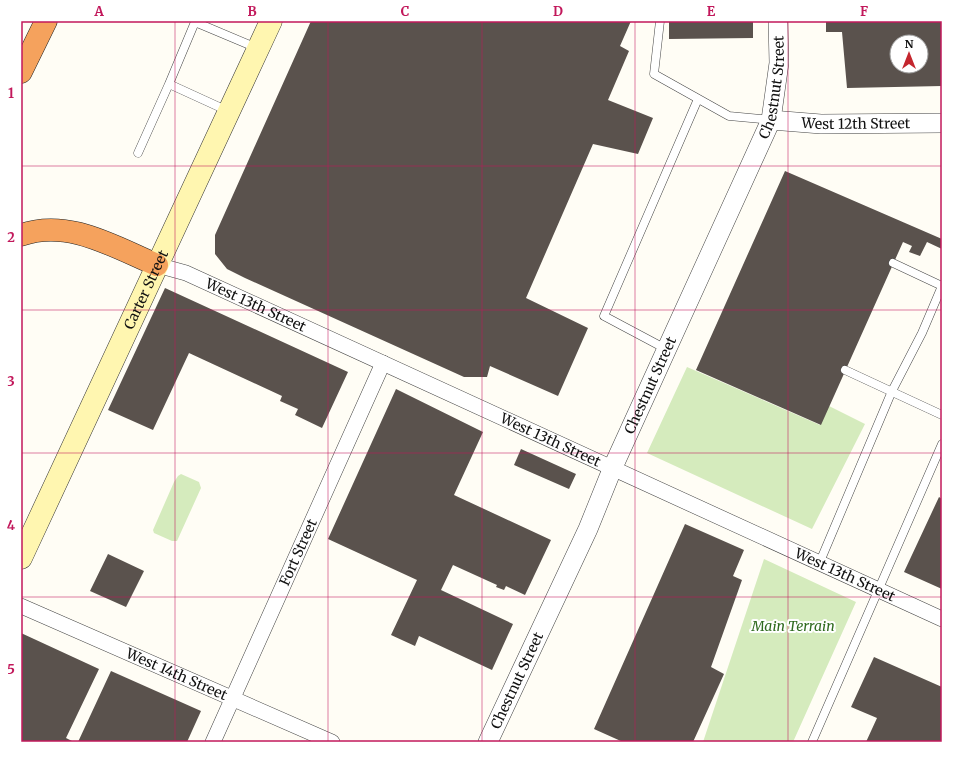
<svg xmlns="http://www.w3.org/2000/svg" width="963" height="763" viewBox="0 0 963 763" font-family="Merriweather,serif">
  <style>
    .green { fill: #d5ebbd }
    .building { fill: #5a524d; fill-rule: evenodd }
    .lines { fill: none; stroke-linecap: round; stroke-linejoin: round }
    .service-casing { stroke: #444; stroke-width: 9 }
    .minor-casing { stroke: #444; stroke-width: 16 }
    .tertiary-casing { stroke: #444; stroke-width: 20 }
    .secondary-casing { stroke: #333; stroke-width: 23 }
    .motorway-casing { stroke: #222; stroke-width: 23 }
    .service { stroke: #fff; stroke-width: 8 }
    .minor { stroke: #fff; stroke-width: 15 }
    .tertiary { stroke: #fff; stroke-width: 19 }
    .secondary { stroke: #fff6b0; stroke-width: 22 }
    .motorway { stroke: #f5a25d; stroke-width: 22 }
    .grid { fill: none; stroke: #c2185b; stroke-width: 1; stroke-opacity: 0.55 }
    .labels { text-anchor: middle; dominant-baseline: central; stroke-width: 4; stroke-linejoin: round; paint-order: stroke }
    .street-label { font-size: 14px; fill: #111; stroke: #fff }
    .park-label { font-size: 14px; font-style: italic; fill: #2f6b1f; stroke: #fff }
    .neatline { fill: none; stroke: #c2185b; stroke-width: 1.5 }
    .grid-label { font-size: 13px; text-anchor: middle; font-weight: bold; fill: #c2185b }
  </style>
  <rect width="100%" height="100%" fill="#fffdf5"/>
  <path class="green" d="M687 367 820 425 829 406 865 424 812 529 647 453Z
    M181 474 199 482 201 488 177 541H172L154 533 153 530 174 482 178 476Z
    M764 559 856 602 793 742H703Z"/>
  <path class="building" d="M311 21H631L620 46 629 51 608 100 653 118 638 154 593 144 526 298 588 328 558 396 490 366 487 377H464L245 278 227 269 215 254V235Z
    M669 21H753V38L669 39Z
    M826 21H942V86L847 88 842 32H826ZM897 42H921V66H897Z
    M785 171 942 239V249L927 242 920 256 909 252 912 246 903 242 821 425 696 370Z
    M165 288 348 372 322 428 295 415 298 409 280 401 282 396 189 353 153 430 108 410Z
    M396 389 483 432 454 495 551 540 525 595 506 586 504 590 496 587 497 585 453 565 441 590 513 624 492 670 419 636 415 646 391 635 417 580 328 539Z
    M521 449 576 474 569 489 514 465Z
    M939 497 942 499V589L904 572Z
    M685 524 744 550 733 576 742 580 711 667 724 674 693 742H623L594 729Z
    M108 554 144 571 126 607 90 591Z
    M21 633 99 669 66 738 74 742H21Z
    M874 657 942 687V742H866L877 718 851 707Z
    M111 671 201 711 187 742H78Z"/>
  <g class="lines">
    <defs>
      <path id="service" d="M660 21 654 74 729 116 771 120
        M228 111 169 84 195 22 257 48
        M138 153 169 84
        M893 263 942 286
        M666 349 604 316 698 99
        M845 370 942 415
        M819 564 892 391 922 333 942 286
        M812 742 942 444"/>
      <g id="minor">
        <path id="s1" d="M157 265 186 273 942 619"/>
        <path id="s2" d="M21 606 332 742"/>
        <path id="s3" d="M213 742 383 363"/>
      </g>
      <g id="tertiary">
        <path id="s4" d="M771 120 821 124 942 123"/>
        <path id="s5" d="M488 742 588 529 613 467 771 120 779 63 778 21"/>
      </g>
      <g id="secondary">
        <path id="s6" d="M21 558 271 21"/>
      </g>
      <path id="motorway" d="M21 72 46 21
        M21 235C68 218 114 247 157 265"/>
    </defs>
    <use href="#service" class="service-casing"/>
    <use href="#minor" class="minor-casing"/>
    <use href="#tertiary" class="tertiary-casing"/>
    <use href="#secondary" class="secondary-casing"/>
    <use href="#motorway" class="motorway-casing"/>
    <use href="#service" class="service"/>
    <use href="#minor" class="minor"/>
    <use href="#tertiary" class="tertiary"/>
    <use href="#secondary" class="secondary"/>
    <use href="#motorway" class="motorway"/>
  </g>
  <path class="grid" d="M175 21V742M328 21V742M482 21V742M635 21V742M788 21V742M21 166H942M21 310H942M21 453H942M21 597H942"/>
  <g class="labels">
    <g class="street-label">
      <text stroke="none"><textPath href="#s5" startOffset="716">Chestnut Street</textPath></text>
      <text stroke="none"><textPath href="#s4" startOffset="85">West 12th Street</textPath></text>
      <text stroke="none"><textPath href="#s6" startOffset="296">Carter Street</textPath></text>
      <text stroke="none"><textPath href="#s1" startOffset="107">West 13th Street</textPath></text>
      <text stroke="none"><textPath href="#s5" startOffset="392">Chestnut Street</textPath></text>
      <text stroke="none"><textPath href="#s1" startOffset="431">West 13th Street</textPath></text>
      <text stroke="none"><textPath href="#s3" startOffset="208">Fort Street</textPath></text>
      <text stroke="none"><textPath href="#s1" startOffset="755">West 13th Street</textPath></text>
      <text stroke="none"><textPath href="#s2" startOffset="170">West 14th Street</textPath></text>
      <text stroke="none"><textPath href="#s5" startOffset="68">Chestnut Street</textPath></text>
    </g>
    <g class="park-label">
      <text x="793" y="626">Main Terrain</text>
    </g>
  </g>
  <rect width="963" height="763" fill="none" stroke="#ffffff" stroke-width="44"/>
  <g transform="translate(909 54)"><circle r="19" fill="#ffffff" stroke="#a0a0a0"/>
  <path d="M0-3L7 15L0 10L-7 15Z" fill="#c4262e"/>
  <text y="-6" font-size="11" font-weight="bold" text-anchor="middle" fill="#111111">N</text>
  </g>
  <rect x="22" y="22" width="919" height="719" class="neatline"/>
  <g class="grid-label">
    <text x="99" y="16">A</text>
    <text x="252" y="16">B</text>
    <text x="405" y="16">C</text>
    <text x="558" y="16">D</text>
    <text x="711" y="16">E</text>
    <text x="864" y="16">F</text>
    <text x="11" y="98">1</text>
    <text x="11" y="242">2</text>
    <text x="11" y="386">3</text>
    <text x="11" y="530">4</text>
    <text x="11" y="674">5</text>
  </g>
</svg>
